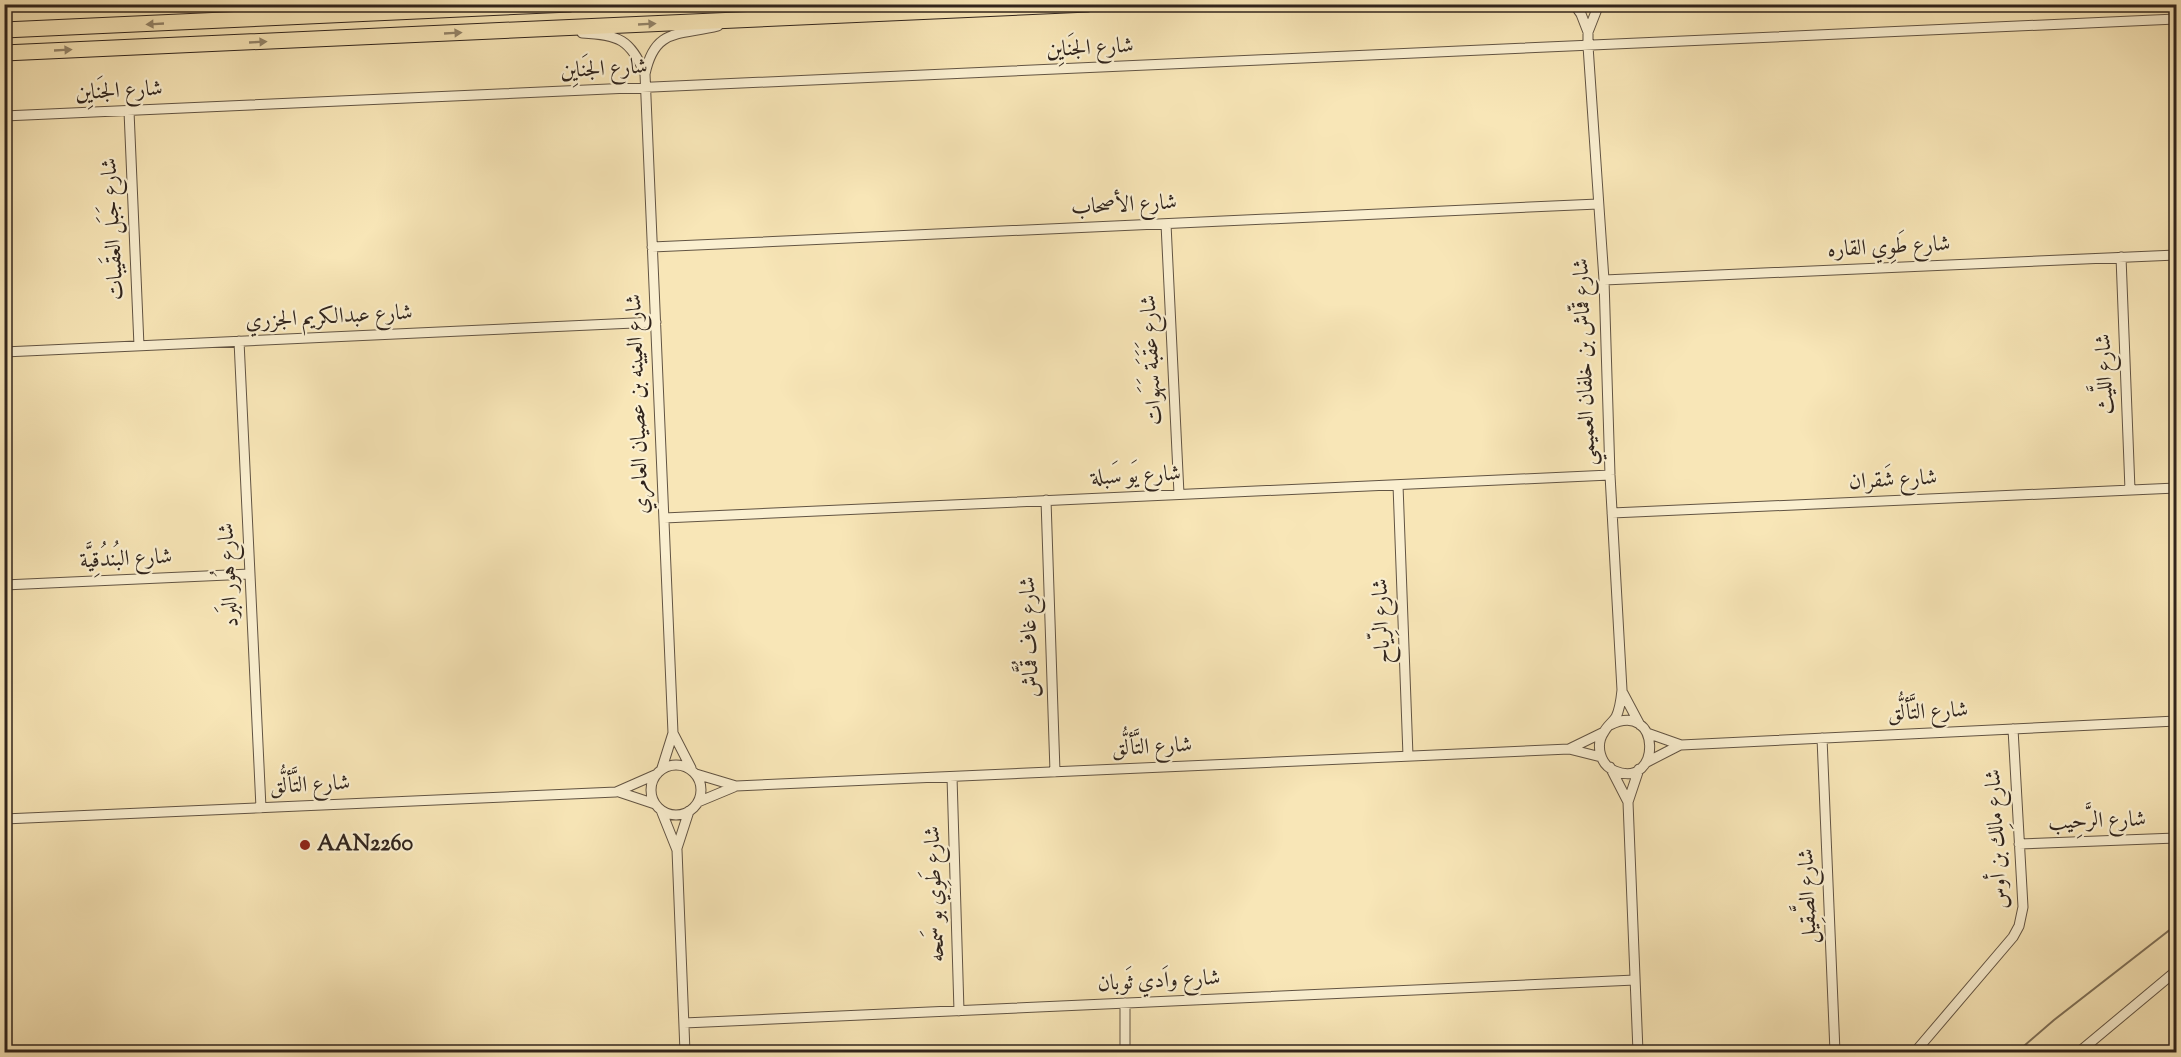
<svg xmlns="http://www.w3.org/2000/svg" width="2181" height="1057" viewBox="0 0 2181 1057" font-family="'Sorts Mill Goudy',Amiri,serif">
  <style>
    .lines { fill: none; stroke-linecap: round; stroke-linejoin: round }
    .stream { stroke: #7f7159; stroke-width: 2 }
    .street-casing { stroke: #625443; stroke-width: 11 }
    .primary-casing { stroke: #30241c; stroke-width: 17 }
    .street { stroke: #faefd0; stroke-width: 9 }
    .primary { stroke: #f8e6b7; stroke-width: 15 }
    .oneway { fill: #94856a }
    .poi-dot { fill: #8f2418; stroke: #faefd0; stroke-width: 2 }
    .labels { text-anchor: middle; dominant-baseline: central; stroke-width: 4.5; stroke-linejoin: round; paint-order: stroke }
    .street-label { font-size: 22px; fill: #30241c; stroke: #faefd0 }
    .poi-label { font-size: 22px; font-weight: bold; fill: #30241c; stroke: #faefd0; text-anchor: start }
  </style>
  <rect width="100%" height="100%" fill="#f8e6b7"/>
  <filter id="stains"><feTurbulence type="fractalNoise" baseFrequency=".00333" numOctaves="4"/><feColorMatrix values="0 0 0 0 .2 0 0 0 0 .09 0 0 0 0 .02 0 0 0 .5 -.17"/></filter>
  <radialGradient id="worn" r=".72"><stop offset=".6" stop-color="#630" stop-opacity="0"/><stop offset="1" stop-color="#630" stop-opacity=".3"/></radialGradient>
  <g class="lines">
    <path class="stream" d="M2017 1052 2054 1020 2176 925"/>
    <defs>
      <path id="street" d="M1574 4 1581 14 1588 32
        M1599 4 1588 32V46L1604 280 1610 475 1622 690C1621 700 1620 709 1616 717 1612 723 1607 726 1604 732 1595 745 1600 765 1615 771 1662 790 1662 699 1610 725
        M582 33C619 35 630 39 645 74
        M129 111 139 346
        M4 116 2176 19
        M1166 224 1179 494
        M652 247 1598 204
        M2121 257 2130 490
        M1604 280 2176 255
        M239 341 261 808
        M4 352 656 322
        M1398 485 1408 756
        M1046 500 1055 772
        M1612 513 2176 488
        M664 518 1610 475
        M4 585 250 574
        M1623 693 1640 725
        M673 733 691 768
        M1647 733 1681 745 2176 721
        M1822 738 1835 1052
        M1569 749 1604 732
        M1647 762 1680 745
        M651 790a25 25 0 1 1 50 0a25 25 0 1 1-50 0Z
        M1610 767 1628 802
        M662 768 673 733 645 74C655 27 679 36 718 26
        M696 774 736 786 1569 749 1601 757
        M952 777 959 1011
        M619 792 655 804
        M698 802 734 787
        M661 810 677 850 685 1052
        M4 819 616 792 657 774
        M2019 844 2176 838
        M677 848 689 811
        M1125 1003V1052
        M684 1023 1635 980
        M1638 1052 1628 802 1639 769
        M1915 1052 2013 937 2019 926 2023 907 2013 729
        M2079 1052 2176 971"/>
      <path id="primary" d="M4 30 570 4
        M4 53 1088 4"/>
    </defs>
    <use href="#street" class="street-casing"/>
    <use href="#primary" class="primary-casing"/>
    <use href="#street" class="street"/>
    <use href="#primary" class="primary"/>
  </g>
  <defs><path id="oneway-solid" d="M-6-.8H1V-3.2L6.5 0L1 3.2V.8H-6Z" transform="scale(1.5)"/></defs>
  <g class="oneway">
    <use href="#oneway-solid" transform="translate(155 24) rotate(177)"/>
    <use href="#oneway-solid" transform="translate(647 24) rotate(-3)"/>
    <use href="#oneway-solid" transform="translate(453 33) rotate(-3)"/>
    <use href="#oneway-solid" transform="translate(258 42) rotate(-3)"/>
    <use href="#oneway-solid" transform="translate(63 50) rotate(-3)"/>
  </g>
  <circle class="poi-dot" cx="305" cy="845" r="6"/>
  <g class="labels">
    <g class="street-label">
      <text transform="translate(1090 49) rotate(-3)">شارع الجَنايِن</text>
      <text transform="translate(604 70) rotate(-3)">شارع الجَنايِن</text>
      <text transform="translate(119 92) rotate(-3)">شارع الجَنايِن</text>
      <text transform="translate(1124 206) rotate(-3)">شارع الأصحاب</text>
      <text transform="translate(114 229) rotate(-93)">شارع جَبَل العقَيبات</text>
      <text transform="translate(1889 248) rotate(-3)">شارع طَوِي القاره</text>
      <text transform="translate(329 318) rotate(-3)">شارع عبدالكريم الجزري</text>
      <text transform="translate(1153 360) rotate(-93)">شارع عَقَبَة سَهَوات</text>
      <text transform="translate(1586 362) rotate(-92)">شارع قمّاش بن خلفان العميمي</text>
      <text transform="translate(2106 374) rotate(-92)">شارع اللَّيث</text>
      <text transform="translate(639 404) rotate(-92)">شارع العيينه بن عصيان العامري</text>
      <text transform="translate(1136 477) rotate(-3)">شارع يَو سَبلة</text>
      <text transform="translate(1893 481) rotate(-3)">شارع شَقران</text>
      <text transform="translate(126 560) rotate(-3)">شارع البُندُقِيَّة</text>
      <text transform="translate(230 575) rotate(-93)">شارع هُور البَرد</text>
      <text transform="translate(1383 621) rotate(-92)">شارع الرِّياح</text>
      <text transform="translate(1031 637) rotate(-92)">شارع غاف قُمَّاش</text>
      <text transform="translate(1928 713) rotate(-3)">شارع التَّألُّق</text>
      <text transform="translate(1152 748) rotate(-3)">شارع التَّألُّق</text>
      <text transform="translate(310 786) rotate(-3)">شارع التَّألُّق</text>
      <text transform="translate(2097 822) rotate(-2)">شارع الرَّحِيب</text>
      <text transform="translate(1998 839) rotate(-93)">شارع مالِك بن أوس</text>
      <text transform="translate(936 894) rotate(-92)">شارع طَوِي بو سَمحه</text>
      <text transform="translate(1809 896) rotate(-92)">شارع الصَّقِيل</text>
      <text transform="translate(1159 982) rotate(-3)">شارع واَدي ثَوبان</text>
    </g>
    <g class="poi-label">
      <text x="317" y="845">AAN2260</text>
    </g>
  </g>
  <rect width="2181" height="1057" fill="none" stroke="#f8e6b7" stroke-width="24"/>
  <rect x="6" y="6" width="2169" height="1045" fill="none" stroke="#30241c" stroke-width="3"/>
  <rect x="12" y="12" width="2157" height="1033" fill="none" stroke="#30241c" stroke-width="1.5"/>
  <rect width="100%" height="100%" filter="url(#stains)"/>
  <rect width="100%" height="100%" fill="url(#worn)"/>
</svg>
